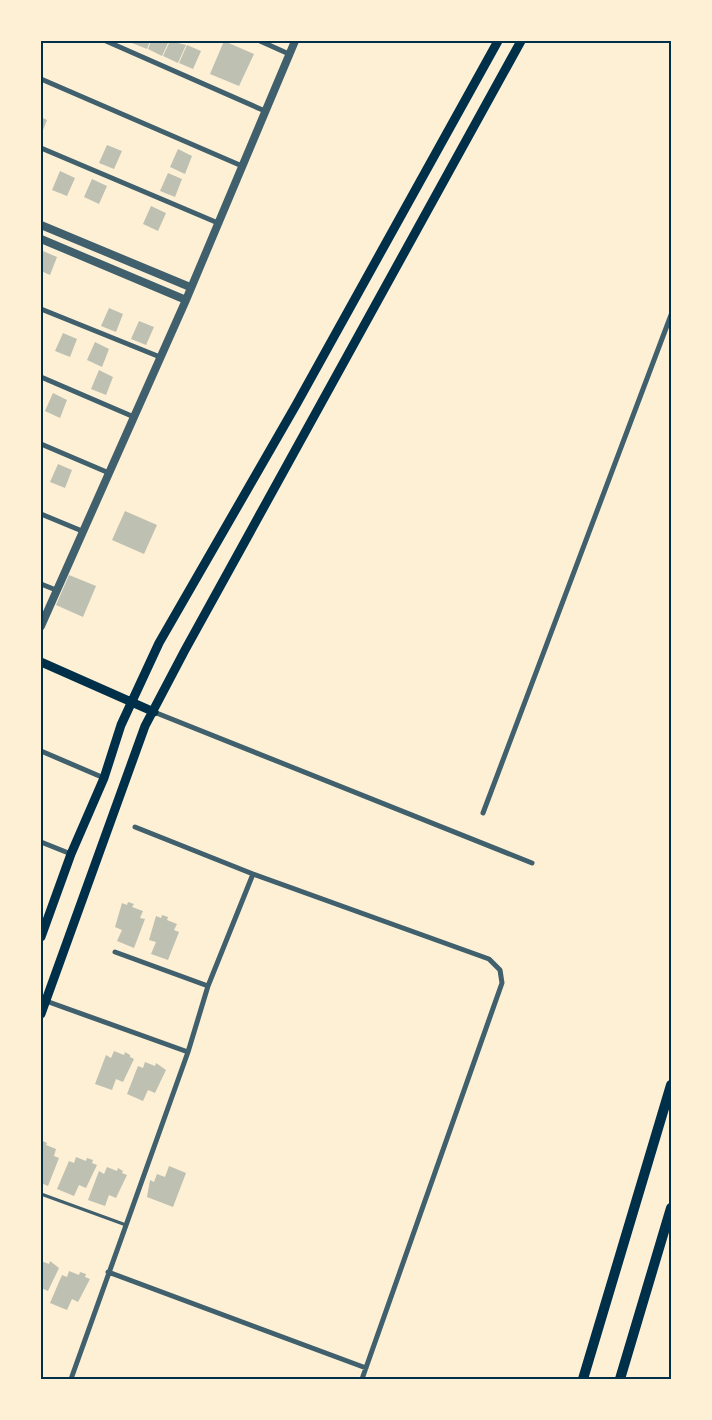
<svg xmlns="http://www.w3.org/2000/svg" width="712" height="1420" viewBox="0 0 712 1420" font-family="Mulish,sans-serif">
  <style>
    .building { fill: #bec0b2 }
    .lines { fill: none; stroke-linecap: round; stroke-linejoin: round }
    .service { stroke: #3f606c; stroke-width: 3 }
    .minor { stroke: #3f606c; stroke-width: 5 }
    .tertiary { stroke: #3f606c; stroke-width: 8 }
    .secondary { stroke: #003049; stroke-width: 9 }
    .trunk { stroke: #003049; stroke-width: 10 }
    .neatline { fill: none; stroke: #003049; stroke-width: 2 }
  </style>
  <rect width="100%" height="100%" fill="#fdf0d5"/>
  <path class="building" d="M133 41H150L147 49 132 43Z
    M151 41H169L162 56 148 49Z
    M170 41 186 45 178 63 163 56Z
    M224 41 254 54 239 86 210 74Z
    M187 45 201 51 193 69 179 63Z
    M41 117 47 120 41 135Z
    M107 145 122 151 114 169 99 163Z
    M178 149 192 156 185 174 170 167Z
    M60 171 75 178 67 196 52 190Z
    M168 173 182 179 175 197 160 191Z
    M92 179 107 186 99 204 84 197Z
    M151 206 166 213 158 231 143 224Z
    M43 251 57 257 50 275 41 271Z
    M109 308 123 314 116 332 101 326Z
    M139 321 154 327 146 345 131 339Z
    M63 333 77 339 70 357 55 351Z
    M95 342 109 349 102 367 87 360Z
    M99 370 113 377 106 395 91 389Z
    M53 393 67 400 60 418 45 411Z
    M58 464 72 470 65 488 50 482Z
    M125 511 157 525 144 554 112 540Z
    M69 575 96 586 83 617 56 605Z
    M128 902 134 904 132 907 143 911 140 918 145 919 134 948 117 941 122 930 115 927 122 903 127 905Z
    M162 915 168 917 167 920 177 924 174 930 179 932 168 960 151 954 156 942 149 940 156 916 161 918Z
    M114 1051 124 1055 125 1052 130 1055V1057L134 1059 123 1082 116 1079 112 1090 95 1084 106 1055 111 1058Z
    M145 1062 155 1066 156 1063 166 1070 155 1093 148 1090 143 1101 127 1094 138 1066 143 1068Z
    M41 1140 47 1143 46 1145 56 1149 54 1156 59 1158 48 1186 41 1183Z
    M76 1157 86 1161 87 1158 93 1160 92 1163 97 1165 86 1188 79 1185 74 1196 57 1189 69 1161 74 1163Z
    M169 1166 186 1173 173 1207 147 1197 150 1180 154 1182 157 1174 165 1177Z
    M107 1167 117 1171 118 1168 123 1171 122 1173 127 1175 116 1198 109 1195 105 1206 88 1200 99 1171 104 1174Z
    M41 1261 49 1264 50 1261 59 1268 48 1291 41 1288Z
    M69 1271 79 1275 80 1272 86 1274 85 1277 90 1279 78 1302 72 1299 67 1310 50 1303 62 1275 67 1277Z"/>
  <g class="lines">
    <path class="service" d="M41 1194 126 1225"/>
    <path class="minor" d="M106 41 265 111
      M260 41 289 54
      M41 79 242 166
      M41 148 218 223
      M41 309 160 357
      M41 377 134 417
      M41 444 109 473
      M41 514 82 531
      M41 584 56 590
      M154 712 532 863
      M41 751 104 778
      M483 813 671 315
      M135 827 253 874 489 959 500 970 502 983 362 1379
      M41 842 71 854
      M115 952 208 986
      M46 1001 188 1052
      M108 1272 366 1368
      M71 1379 188 1052 208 986 253 874"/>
    <path class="tertiary" d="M41 225 190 287
      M41 239 186 300
      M41 626 186 300 295 41"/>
    <path class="secondary" d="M41 662 154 712
      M41 937 71 854 104 778 121 725 159 643 296 405 498 41
      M41 1014 145 726 185 650 521 41"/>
    <path class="trunk" d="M583 1379 671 1085
      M620 1379 671 1208"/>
  </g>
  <rect width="712" height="1420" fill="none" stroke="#fdf0d5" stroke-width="85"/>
  <rect x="42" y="42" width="628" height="1336" class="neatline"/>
</svg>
